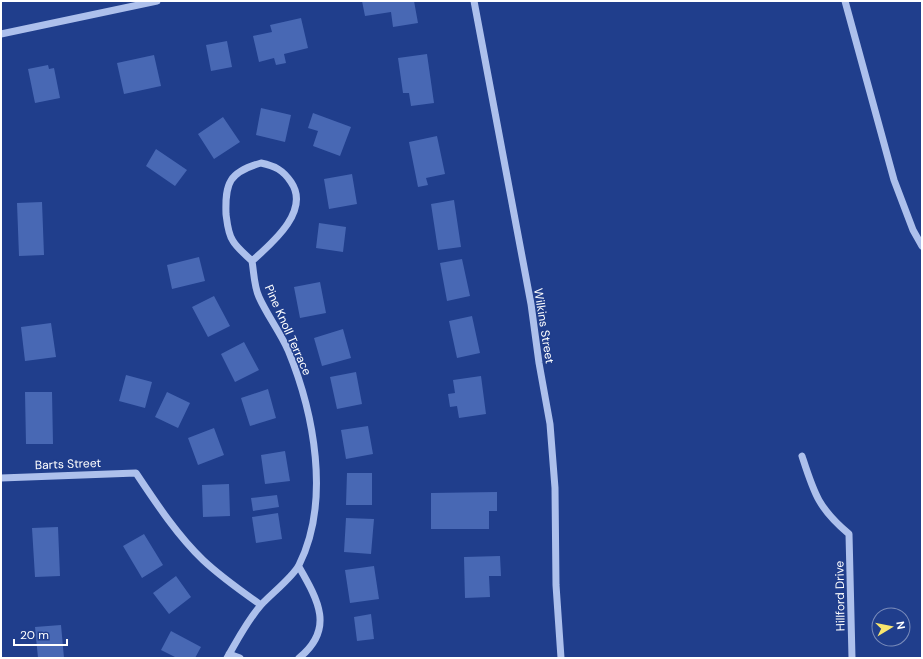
<svg xmlns="http://www.w3.org/2000/svg" width="923" height="659" viewBox="0 0 923 659" font-family="'DM Sans',sans-serif">
  <style>
    .building { fill: #4868b4 }
    .lines { fill: none; stroke-linecap: round; stroke-linejoin: round }
    .minor { stroke: #adc0ec; stroke-width: 7 }
    .labels { text-anchor: middle; dominant-baseline: central; stroke-width: 3; stroke-linejoin: round; paint-order: stroke }
    .street-label { font-size: 12px; fill: #fff; stroke: #203e8c }
  </style>
  <rect width="100%" height="100%" fill="#203e8c"/>
  <path class="building" d="M362 1H414L418 23 393 27 391 12 365 16Z
    M301 18 308 48 284 54 286 63 276 65 274 58 259 62 253 36 272 32 270 25Z
    M227 41 232 67 211 71 206 45Z
    M427 54 434 103 411 106 409 93H403L398 58Z
    M154 55 161 86 124 94 117 63Z
    M48 65 49 69 54 68 60 98 35 103 28 69Z
    M261 108 291 115 285 142 256 135Z
    M313 113 351 127 340 156 313 146 318 131 308 128Z
    M223 117 240 142 214 159 198 134Z
    M437 136 445 174 426 178 428 185 418 187 409 142Z
    M156 149 187 170 175 186 146 166Z
    M352 174 357 204 329 209 324 179Z
    M454 200 461 247 438 250 431 204Z
    M42 202 44 255 19 256 17 203Z
    M319 223 346 227 343 252 316 248Z
    M199 257 205 281 172 289 167 265Z
    M462 259 470 296 447 301 440 263Z
    M320 282 326 313 300 318 294 287Z
    M214 296 230 326 208 337 192 307Z
    M472 316 480 353 457 358 449 321Z
    M51 323 56 357 25 361 21 327Z
    M343 329 351 358 322 366 314 338Z
    M244 342 259 370 235 382 221 354Z
    M356 372 362 404 337 409 330 377Z
    M126 375 152 382 145 408 119 401Z
    M481 376 486 414 459 418 457 406 450 407 448 394 455 393 453 380Z
    M268 389 276 418 250 426 241 398Z
    M25 392H52L53 444H26Z
    M167 392 190 403 178 428 155 417Z
    M368 426 373 454 346 459 341 430Z
    M214 428 224 455 198 465 188 438Z
    M285 451 290 481 265 484 261 455Z
    M347 473H372V505H346Z
    M229 484 230 516 203 517 202 485Z
    M497 492V511H489V529H431V493Z
    M277 495 279 507 253 511 251 498Z
    M278 513 282 539 256 543 252 517Z
    M346 518 374 519 371 554 344 552Z
    M58 527 60 576 35 577 32 528Z
    M144 534 163 565 142 578 123 546Z
    M500 556 501 576H489L490 597 465 598 464 557Z
    M374 566 379 599 350 603 345 570Z
    M176 576 191 597 169 614 153 593Z
    M371 614 374 639 357 641 354 617Z
    M61 625 64 658H38L35 627Z
    M171 631 201 647 195 658H177L161 650Z"/>
  <g class="lines">
    <path class="minor" d="M474 1 531 304 539 363 550 424 555 488 556 585 561 658
      M845 1 894 180 913 230 922 246
      M1 34 157 1
      M261 163C275 166 283 170 291 182 311 211 271 244 252 261 246 255 237 248 233 241 228 234 227 222 226 214 225 183 229 172 261 163Z
      M802 456C814 493 818 508 849 534L852 658
      M1 478 136 473C156 503 177 535 203 560 221 577 241 591 261 605
      M229 654 240 658
      M227 658C238 639 247 621 261 605 271 594 293 577 299 565 331 501 314 413 288 350 280 332 267 315 259 297 254 286 254 273 252 261
      M299 658C335 629 318 600 299 567"/>
  </g>
  <g class="labels">
    <g class="street-label">
      <text transform="translate(544 326) rotate(81)">Wilkins Street</text>
      <text transform="translate(288 330) rotate(66)">Pine Knoll Terrace</text>
      <text transform="translate(68 464) rotate(-2)">Barts Street</text>
      <text transform="translate(840 596) rotate(-91)">Hillford Drive</text>
    </g>
  </g>
  <rect width="923" height="659" fill="none" stroke="#ffffff" stroke-width="4"/>
  <g transform="translate(891 627) rotate(80)"><circle r="19" fill="#203e8c" stroke="#798bba"/>
  <path d="M0-3L7 15L0 10L-7 15Z" fill="#f9e66e"/>
  <text y="-6" font-size="11" font-weight="bold" text-anchor="middle" fill="#ffffff">N</text>
  </g>
  <path d="M14 639v6h53v-6" fill="none" stroke="#ffffff" stroke-width="2"/>
  <text x="20" y="639" font-size="12" fill="#ffffff" stroke="#203e8c" stroke-width="3" paint-order="stroke">20 m</text>
</svg>
